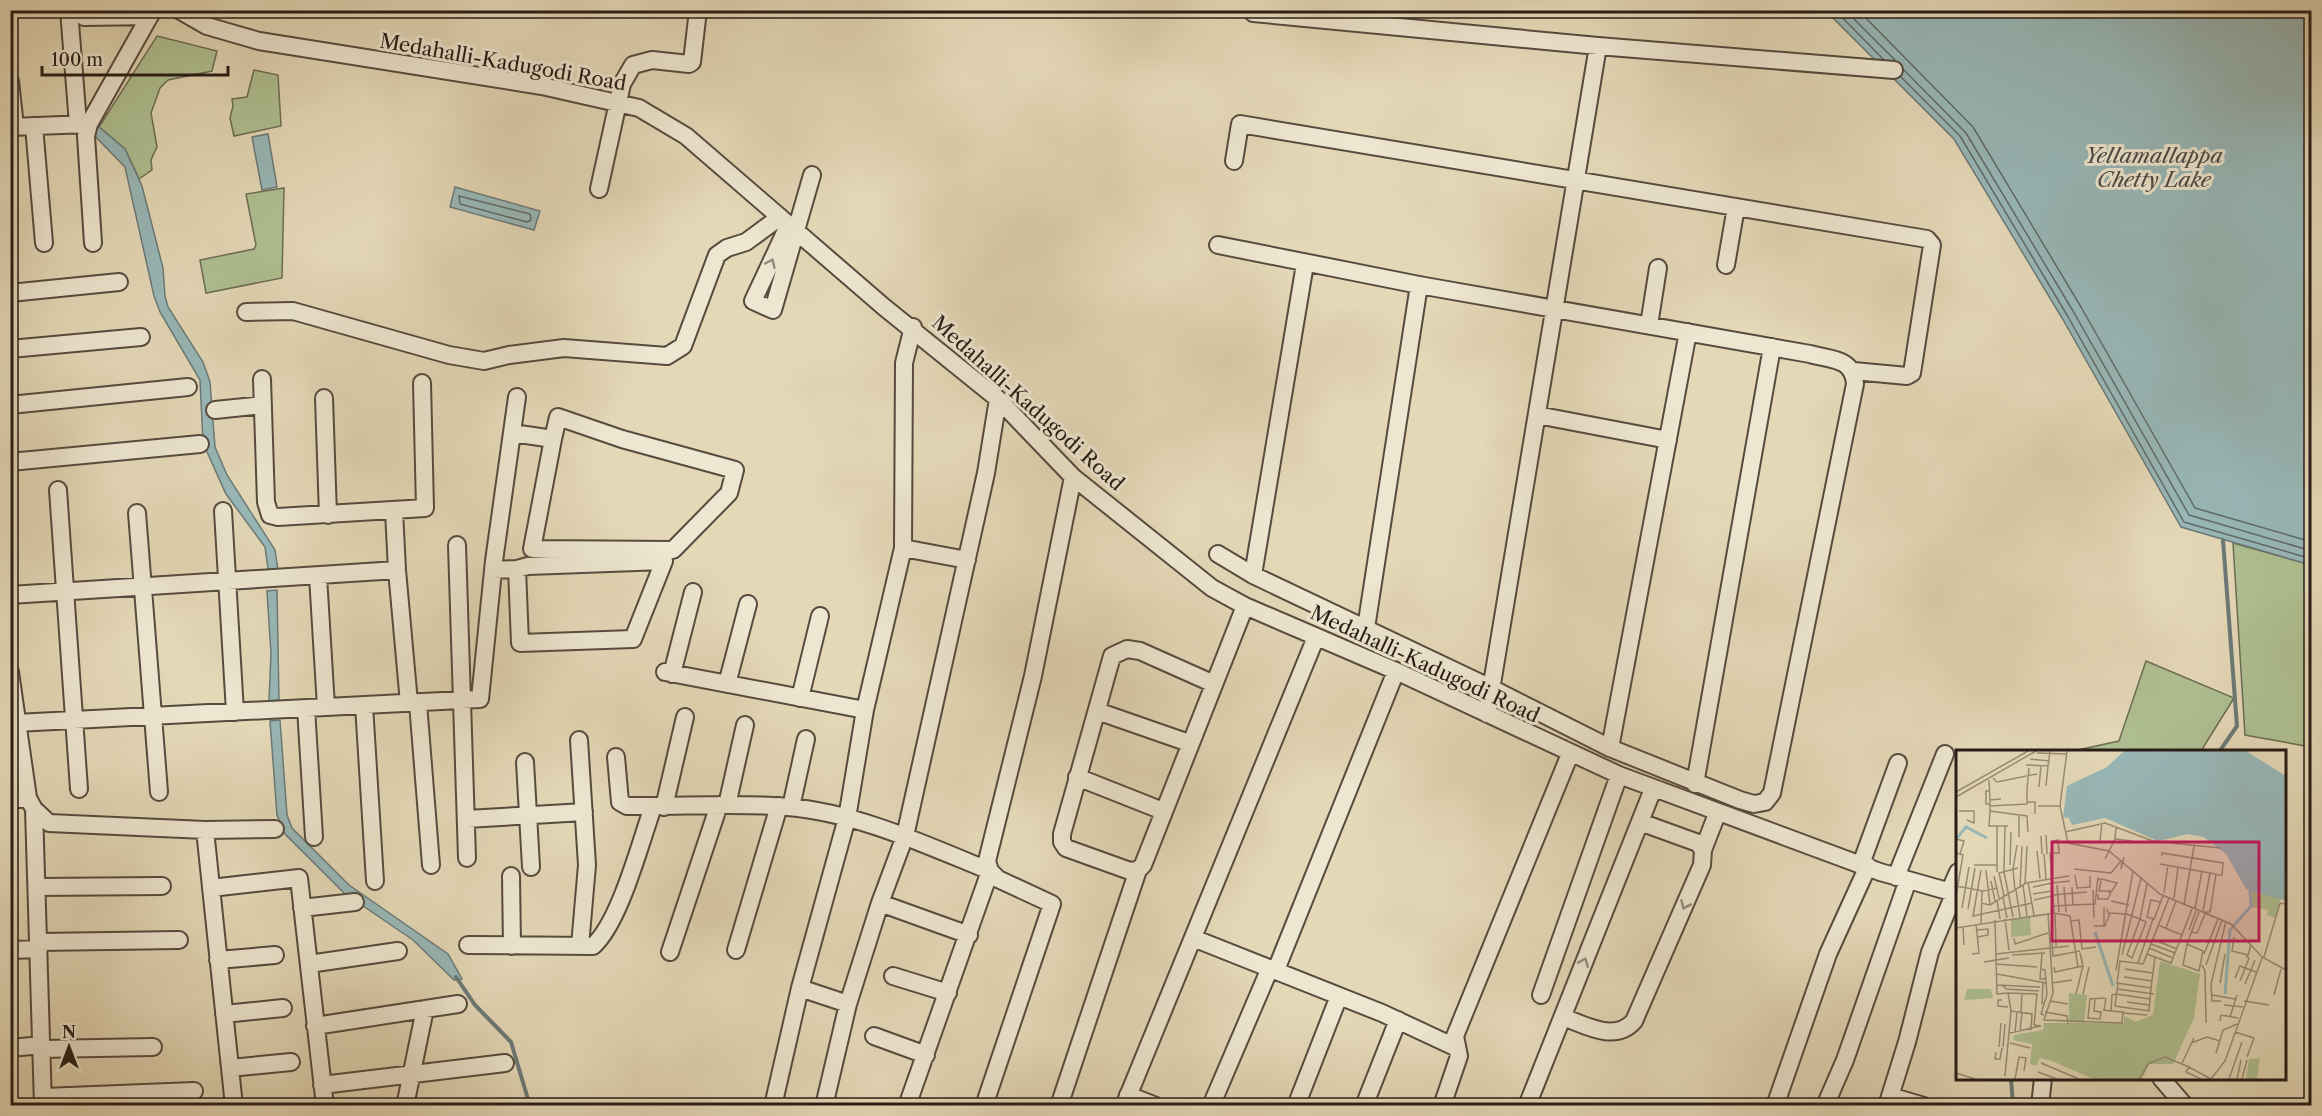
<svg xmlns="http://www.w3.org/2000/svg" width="2322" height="1116" viewBox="0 0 2322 1116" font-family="'Libre Caslon Text',serif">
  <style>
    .green { fill: #afc092; stroke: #6c6e54; stroke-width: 1.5 }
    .water { fill: #98b8b8; stroke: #6b7a78; stroke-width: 1.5 }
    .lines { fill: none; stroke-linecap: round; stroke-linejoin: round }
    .shore { stroke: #606a68; stroke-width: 1.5 }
    .stream { stroke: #6b7a78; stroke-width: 4 }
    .minor-casing { stroke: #574b3f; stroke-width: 20 }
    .minor { stroke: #ede6d0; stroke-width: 16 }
    .oneway { stroke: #948b7d }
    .labels { text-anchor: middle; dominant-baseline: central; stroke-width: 6; stroke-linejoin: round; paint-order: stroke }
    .street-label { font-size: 20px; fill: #281c17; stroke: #ede6d0 }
    .water-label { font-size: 21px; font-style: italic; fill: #4a4b47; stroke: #ede6d0 }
    .inset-river { fill: none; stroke: #98b8b8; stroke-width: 3 }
    .inset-road { fill: none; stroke: #998d77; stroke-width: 1.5 }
    .view { fill: #c2185b; fill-opacity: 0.15; stroke: #c2185b; stroke-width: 3 }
    .inset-edge { fill: none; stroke: #281c17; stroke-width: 3 }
  </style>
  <rect width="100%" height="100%" fill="#e4d8b7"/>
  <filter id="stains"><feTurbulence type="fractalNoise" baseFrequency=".00333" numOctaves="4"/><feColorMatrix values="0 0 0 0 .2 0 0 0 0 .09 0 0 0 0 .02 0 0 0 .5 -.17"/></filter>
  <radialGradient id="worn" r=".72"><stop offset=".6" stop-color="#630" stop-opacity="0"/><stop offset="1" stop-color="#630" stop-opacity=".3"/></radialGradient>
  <path class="green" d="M157 36 217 51 212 71 168 80 160 88 151 113 157 147 151 160 152 170 139 179 125 149 99 127Z
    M254 70 278 75 281 126 234 136 230 118 233 106 232 99 247 97Z
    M284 188 282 278 206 293 200 260 254 249 256 245 246 194Z
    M2233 543 2311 565V747L2245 735Z
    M2146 661 2234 698 2201 751H2073L2119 741Z"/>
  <path class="water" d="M1826 11H2311V565L2181 527 2062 318 1954 139Z
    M99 127 125 149 142 186 163 268 165 296 168 307 203 362 210 382 215 447 227 475 275 550 278 570 268 569 265 547 226 494 203 443 200 380 160 312 154 296 125 167 93 134 91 129Z
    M268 134 277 187 262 190 252 137Z
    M455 187 540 211 534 230 450 207Z
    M277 590 279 700 269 701 271 654 267 591Z
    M280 720 287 815 292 828 349 885 448 954 462 979 454 980 413 940 344 893 285 834 277 815 270 721Z"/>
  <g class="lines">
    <path class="shore" d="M1835 10 1883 59
      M1845 10 1895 60
      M1858 10 1973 127 2081 307 2195 508 2312 542
      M1903 69 1966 133 2073 311 2189 515 2312 551
      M1901 77 1960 136 2067 315 2184 522 2312 559
      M459 196 530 214 531 220 527 222 460 204Z"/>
    <path class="stream" d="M2219 752 2237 726 2223 540
      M456 977 475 1005 511 1042 530 1106
      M2011 1078 2013 1106"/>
    <defs>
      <path id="minor" d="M69 10 78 124
        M179 10 207 26 259 41 542 86 639 108 686 136 884 307 998 399 1073 477 1212 588 1245 606 1396 671 1619 775 1880 872 1958 894
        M1253 13 1598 46 1894 70
        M84 17 150 16
        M10 81 15 127
        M34 126 44 243
        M10 127 88 124
        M1234 161 1240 124 1927 239 1932 245 1912 373 1907 376 1854 371
        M599 189 622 84 633 65 652 60 689 64 692 62 698 10
        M789 224 753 301 773 310 812 175
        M93 243 86 136 89 124 153 10
        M1726 265 1736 207
        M10 293 119 282
        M246 312 293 311 449 355 484 361 509 355 564 348 667 356 683 346 717 255 727 248 746 242 780 217
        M1649 325 1658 268
        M10 349 141 337
        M262 379 266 502 270 515 278 517 425 508 422 383
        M324 398 328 515
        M10 405 188 387
        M215 410 263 405
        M1537 415 1668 440
        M513 433 553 439 558 417 622 439 735 470 729 493 673 550 532 549 553 439
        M10 462 200 444
        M58 490 79 789
        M223 511 235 712
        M394 511 397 570 409 703
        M137 513 159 792
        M457 545 467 858
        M903 548 967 560
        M1218 554 1253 575 1491 688 1610 748 1740 800 1754 804 1765 802 1772 793 1855 384C1853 358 1832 360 1810 354L1419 285 1218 245
        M493 570 517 569 520 643 633 639 664 561 528 566 517 569
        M1253 575 1305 264
        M318 576 326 707
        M10 595 397 570
        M1366 628 1419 285
        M10 672 28 798 10 800
        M665 672 865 710
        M672 674 693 592
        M727 684 748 604
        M1214 684 1140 651 1127 649 1112 656 1062 834V842L1066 848 1130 871 1138 870 1143 865 1245 606
        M800 698 820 616
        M418 703 431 865
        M364 705 375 881
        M306 708 314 837
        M1097 711 1189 743
        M1487 714 1598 46
        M16 723 480 699 494 561 517 397
        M579 740 587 865 580 946
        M1610 748 1688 332
        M616 757 620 802 627 806C681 807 735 802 788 807 858 813 926 845 990 871L998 879 1052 904 984 1106
        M525 762 531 867
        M1077 777 1163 811
        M1695 784 1772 347
        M28 798 34 809 49 823 205 830 234 1106
        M727 805 745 725
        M664 807 685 717
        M791 807 806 739
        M34 809 43 1106
        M467 819 584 812
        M1640 822 1698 843 1703 850
        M205 830 275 829
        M1861 864 1898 763
        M511 876 512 946
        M1896 877 1945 754
        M37 887 162 886
        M211 888 299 878 325 1106
        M1950 890 1958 872
        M880 903 969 935
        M302 908 355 902
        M1193 938 1382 1013 1457 1048
        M39 942 179 940
        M468 945 593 946C620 922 640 843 653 807
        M10 950 39 949
        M736 950 779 806
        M670 952 719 805
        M218 960 275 955
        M309 964 398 951
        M1276 970 1396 671
        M893 976 948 993
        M800 988 848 1004
        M1541 995 1619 775
        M224 1014 283 1008
        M1563 1017C1585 1025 1615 1043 1634 1021L1702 865 1703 850 1717 814
        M315 1026 458 1004
        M874 1036 926 1055
        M10 1048 42 1045
        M42 1049 153 1047
        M230 1068 291 1062
        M2161 1078 2185 1106
        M322 1085 505 1063
        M1128 1095 1156 1106
        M1890 1096 1924 1106
        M44 1097 194 1091
        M405 1106 425 1009
        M773 1106 800 988 847 818 865 710 903 548 904 363 913 327
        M824 1106 848 1004 880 903 905 836 986 473 998 399
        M907 1106 990 871 987 861 1033 676 1073 477
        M1059 1106 1138 870
        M1124 1106 1316 637
        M1211 1106 1270 968
        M1296 1106 1339 996
        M1364 1106 1398 1020
        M1442 1106 1459 1056 1455 1036 1570 754
        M1527 1106 1653 789
        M1775 1106 1828 954 1868 866
        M1825 1106 1845 1060 1908 880
        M1887 1106 1907 1042 1930 952 1955 892
        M2040 1106 2043 1078"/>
    </defs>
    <use href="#minor" class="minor-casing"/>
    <use href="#minor" class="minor"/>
  </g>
  <defs><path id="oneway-chevron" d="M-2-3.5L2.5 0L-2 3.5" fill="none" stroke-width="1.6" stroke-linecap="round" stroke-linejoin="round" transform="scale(1.5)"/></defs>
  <g class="oneway">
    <use href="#oneway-chevron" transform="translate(771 263) rotate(-65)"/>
    <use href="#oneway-chevron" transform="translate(1685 905) rotate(114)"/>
    <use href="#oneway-chevron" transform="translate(1584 962) rotate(-68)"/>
  </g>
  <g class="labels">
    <g class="street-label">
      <text transform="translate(503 62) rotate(10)">Medahalli-Kadugodi Road</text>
      <text transform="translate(1028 403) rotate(42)">Medahalli-Kadugodi Road</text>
      <text transform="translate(1425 664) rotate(25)">Medahalli-Kadugodi Road</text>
    </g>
    <g class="water-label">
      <text x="2154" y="155">Yellamallappa<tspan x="2154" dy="24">Chetty Lake</tspan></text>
    </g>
  </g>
  <g transform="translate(1956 750)">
    <rect width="330" height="330" fill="#e4d8b7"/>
    <path d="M295 140 325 147 319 168 311 165 312 160 296 157ZM74 166 75 185 55 187V169ZM204 211 244 224 238 268 217 314H193L186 329H137L96 311 84 308 80 316 74 314 76 294 57 290 58 285 87 280 88 273H168V266L180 272 197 265ZM11 239H35L37 248 8 250ZM113 243 131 245 128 273 113 272ZM304 308 301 329H290L293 309Z" fill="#afc092"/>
    <path d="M168 1H290L330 26V151L290 139 270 104 248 87 231 84 202 91 149 68 116 75 113 68 107 67 111 36 151 17Z" fill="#98b8b8"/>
    <path class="inset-river" d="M1 88 10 77 31 88M139 182 157 236M269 244 274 180 295 156 294 140"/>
    <path class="inset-road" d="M111 1 104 56 112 93 153 101 204 144 275 174 306 207 330 220M81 3 111 4M74 9 94 11M70 15 92 16 94 1M37 28 41 32 81 24M33 30 34 50 45 49M90 36 92 16M83 37 85 15M71 39 73 18M34 41H30V54H34M0 42 72 1M0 47 80 1M34 50V56L71 54V39M71 52H79V64M34 56V61L71 66 72 82M82 56H104M3 61H18V73L11 70M34 61 33 76H52M49 76 48 122 57 167M160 77 159 89 176 91M109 82 149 73 197 91 216 92M90 85 91 104M85 86 86 104M63 87V66M0 89 8 91 4 104M97 91 102 90 103 103M144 91 146 73M214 93 265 98M81 101 84 129M0 103 7 105 0 146M88 104 90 129M206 106V103L267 113 266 125H261M149 109 159 89M166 112 165 119 168 107M204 114 260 124 254 162H248M18 115H41M54 115 55 82M118 119 155 123 165 111M25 120 17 166 76 153M30 120 34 155M41 122V76M119 125 121 138 134 137V126M38 126 43 148M142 130 146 129 161 133 156 141H143L145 131M35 131 39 151M72 132 78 165M96 133 114 131M69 134 71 96M67 135 71 166M101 135 103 162M0 136 27 141 41 138M77 137 96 133M108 137 110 162M116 137 117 155M64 138 66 96M60 140 64 167M137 140 138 168M59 141 57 119 61 95M208 143 212 115M77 144 96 141M142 144V149H152L155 142H152M96 145 131 142M48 146 43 123 62 118M47 147 51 168M213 148 191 204 215 213 236 159M218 148 222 117M41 150 44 169M78 150 96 146M155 151 173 155M204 152 195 150 191 167 198 169 207 146M25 153 34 155 70 133 113 126M228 155 238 96M97 156 139 154 142 127M148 157V176M6 158 13 117M239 158 246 121M12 159 19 118M151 159 152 163 171 164 184 169 190 172 176 208 171 205 184 169 191 134M247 161 254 123M92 163 97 243 88 270 166 273 167 262 155 261 156 245 160 244M98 163 114 166 122 217 127 216M99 164 100 196M49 169 53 200M39 170 41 244 52 243 55 261 49 326M115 171 123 170 126 199 140 197M25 173 26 141M202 175 226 185M7 176 8 195M138 176H149L154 163M0 178 98 163 94 103H104M210 178 220 151M21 180 32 179V185L22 187M233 180 240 161M235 182 241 183 249 164M278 187 276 201 292 205 295 195M58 188 59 194 92 183M196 189 221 199M96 192 97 206 124 201M195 194 219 203M231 194 227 215 243 221 247 201 231 194 243 162M193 198 217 208M86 203 84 229H90M16 204 23 203 20 174M40 204 113 196M191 204 187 214 164 211 161 233 195 238 199 207M248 204 262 169M56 205 89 203M166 205 185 128M308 207 324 153 329 154M28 212 53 208M182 213 197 169M40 214 81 217M246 215 249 221 250 273M250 215 266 170M98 217 99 222 122 217M86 219 89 220 91 244 85 264 88 265M169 219 197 223M160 220 177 121M41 224 90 233M168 227 196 231M279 228 284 216 300 222M284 231 293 208 290 206M96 233 116 230M162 233 159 256 193 261 195 238M264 233 269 204M289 234 299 210M41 235 84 237M46 235 50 239 83 241M161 239 198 244M52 243 81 244 78 275 85 276M120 244 127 216 124 203M127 244 133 217M160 244 194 249M256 245 279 249M318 245 325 219M150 248 148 260 155 261M139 249 138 261 145 262 144 269 132 268 134 249 149 248M46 250H42V256L52 257M94 251 112 254M265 251H256L255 234 270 171M288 251 313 255M171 252 193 255M86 254 87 233M268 255 287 257M55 261 76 264 75 280M65 262 66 243M89 262 111 266 112 274M167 263 191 265M274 267 281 245M264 271 265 265 282 268M64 281 66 263M59 282 61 262M279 282 298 288 291 307M54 283 85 276M54 293 74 298M235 293 251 287 264 291M43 297 45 273M47 297 49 274M40 302 39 309H44L46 298M260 303 267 280 281 274M85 313 123 329M226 313 238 288M82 322 101 329M0 323 19 329M59 329 63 307 70 308 68 321M183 329 193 313 209 307 233 317M245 329 230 322 233 317 255 329M255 329 269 311 306 208M273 329 286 292M281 329 285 310M286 329 291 310"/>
    <path class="view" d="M96 92H303V191H96Z"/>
    <rect width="330" height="330" class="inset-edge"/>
  </g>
  <rect width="2322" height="1116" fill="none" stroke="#e4d8b7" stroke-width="36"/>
  <rect x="12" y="12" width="2298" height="1092" fill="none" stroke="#281c17" stroke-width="3"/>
  <rect x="18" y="18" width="2286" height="1080" fill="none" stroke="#281c17" stroke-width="1.5"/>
  <g transform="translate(69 1047)" stroke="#ede6d0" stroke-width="4.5" paint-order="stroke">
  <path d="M0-4.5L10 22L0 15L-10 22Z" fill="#281c17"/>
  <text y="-9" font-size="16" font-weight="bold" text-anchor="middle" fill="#281c17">N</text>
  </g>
  <path d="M42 66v9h186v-9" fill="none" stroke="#281c17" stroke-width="3"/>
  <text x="51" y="66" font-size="18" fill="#281c17" stroke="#ede6d0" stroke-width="4.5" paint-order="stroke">100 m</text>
  <rect width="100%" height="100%" filter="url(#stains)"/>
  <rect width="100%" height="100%" fill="url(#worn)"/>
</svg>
